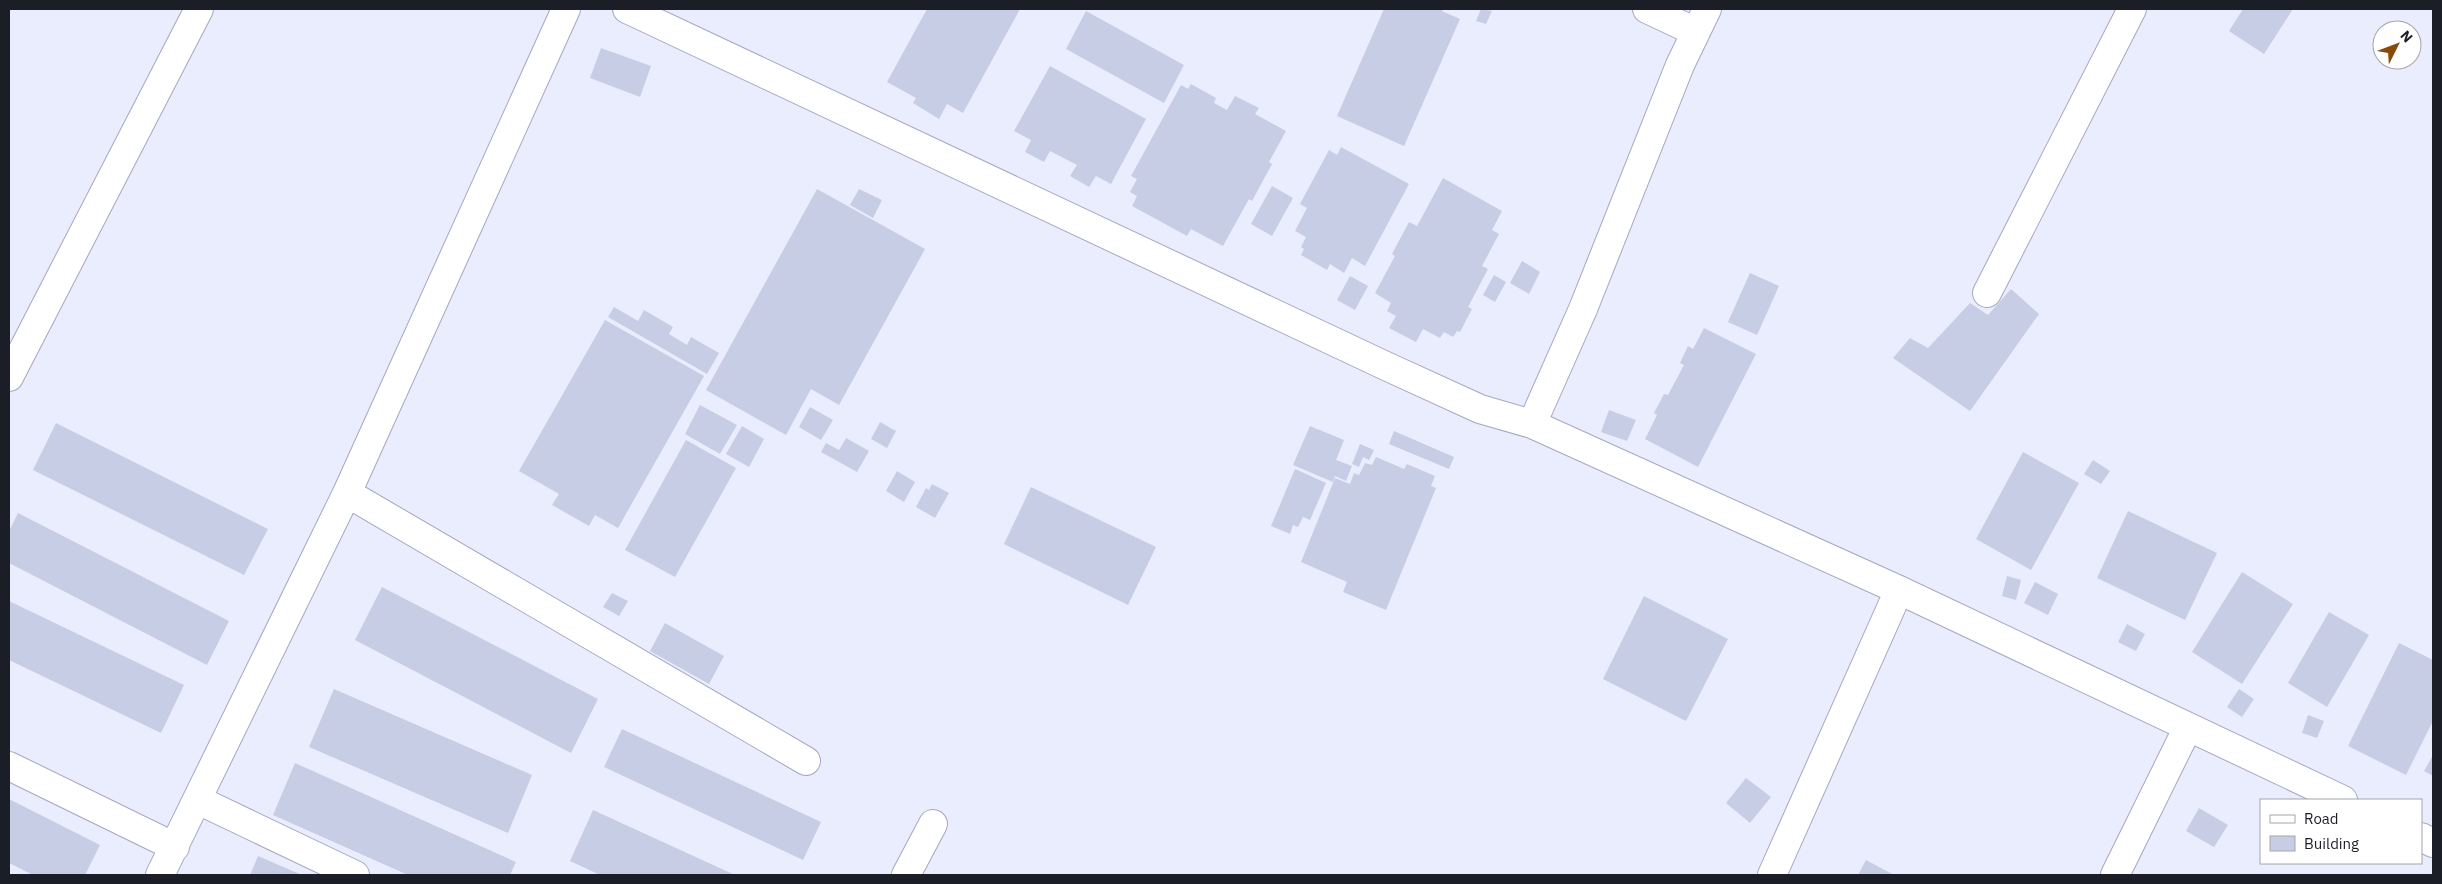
<svg xmlns="http://www.w3.org/2000/svg" width="2442" height="884" viewBox="0 0 2442 884" font-family="'IBM Plex Sans',sans-serif">
  <style>
    .building { fill: #c7cde5 }
    .lines { fill: none; stroke-linecap: round; stroke-linejoin: round }
    .minor-casing { stroke: #a3a8c0; stroke-width: 30 }
    .minor { stroke: #fff; stroke-width: 28 }
  </style>
  <rect width="100%" height="100%" fill="#eaedfd"/>
  <path class="building" d="M927 9H1020L963 113 947 104 939 119 913 103 916 98 887 82Z
    M1384 9H1444L1442 11 1460 19 1404 146 1337 116Z
    M1481 9 1492 11 1486 24 1476 21Z
    M2243 9H2293L2264 54 2229 31Z
    M1086 11 1184 65 1164 103 1066 49Z
    M601 48 651 66 640 97 590 78Z
    M1050 66 1146 119 1111 184 1096 176 1089 187 1070 176 1077 165 1050 151 1044 162 1025 152 1031 140 1014 131Z
    M1191 84 1216 98 1214 103 1227 110 1235 96 1259 108 1255 114 1286 131 1269 162 1272 164 1252 201 1249 199 1223 246 1191 229 1187 236 1132 206 1137 196 1130 192 1137 179 1131 176 1181 85 1188 89Z
    M1341 147 1409 184 1365 266 1352 258 1344 273 1330 264 1327 270 1301 255 1304 249 1301 247 1306 237 1295 231 1307 208 1300 204 1329 150 1337 155Z
    M1443 178 1502 211 1492 230 1499 234 1482 266 1488 269 1468 307 1472 309 1460 332 1457 331 1453 337 1444 332 1440 338 1423 329 1416 342 1389 328 1396 316 1387 311 1391 303 1375 293 1395 256 1392 254 1409 222 1417 226Z
    M1272 186 1293 198 1272 236 1251 224Z
    M817 189 925 249 839 405 811 389 786 435 706 390Z
    M859 189 882 200 873 218 850 205Z
    M1522 261 1540 272 1529 294 1510 283Z
    M1750 273 1779 286 1757 335 1728 322Z
    M1494 275 1506 282 1495 302 1483 295Z
    M1350 276 1368 286 1355 310 1337 300Z
    M2011 289 2039 314 1970 411 1893 358 1910 338 1928 348 1970 303 1988 315Z
    M614 307 638 321 644 310 673 327 669 334 687 345 691 337 719 353 707 374 608 317Z
    M605 320 704 376 618 528 595 515 589 526 552 505 559 494 519 471Z
    M1704 328 1756 354 1698 467 1645 439 1657 415 1654 413 1664 394 1668 395 1684 365 1680 363 1688 346 1693 349Z
    M700 405 737 425 720 454 685 434Z
    M810 407 833 420 821 440 799 427Z
    M1609 410 1636 420 1627 441 1601 432Z
    M880 422 896 431 887 448 871 439Z
    M56 423 268 529 244 575 33 470Z
    M742 426 764 439 749 467 726 454Z
    M1310 426 1344 440 1336 460 1352 466 1346 481 1335 476 1333 482 1293 465Z
    M1394 431 1454 457 1449 469 1389 444Z
    M846 438 869 451 857 472 821 452 826 443 839 450Z
    M686 440 736 468 675 577 625 550Z
    M1360 444 1374 450 1369 460 1363 457 1359 467 1352 464Z
    M2023 452 2079 483 2031 570 1976 539Z
    M1376 457 1404 469 1407 464 1435 476 1431 486 1436 488 1386 610 1343 592 1347 582 1301 562 1335 478 1350 484 1354 473 1359 475 1365 463 1372 465Z
    M2093 460 2110 471 2101 484 2084 474Z
    M1295 469 1326 483 1310 520 1303 517 1298 527 1293 525 1290 534 1271 526Z
    M897 471 915 482 904 502 886 491Z
    M932 484 949 493 935 518 916 507 926 488 929 490Z
    M1031 487 1156 547 1128 605 1004 544Z
    M2128 511 2217 553 2185 620 2097 578Z
    M18 513 229 621 207 665 9 563V531Z
    M2242 572 2293 604 2242 684 2192 652Z
    M2007 576 2021 580 2016 600 2002 596Z
    M2035 582 2058 594 2048 615 2024 603Z
    M382 587 598 699 571 753 355 640Z
    M612 593 628 601 619 616 603 607Z
    M1644 596 1728 639 1686 721 1603 679Z
    M9 601 184 685 161 733 9 660Z
    M2329 612 2369 635 2327 707 2288 683Z
    M665 623 724 656 709 684 650 651Z
    M2127 624 2145 634 2136 651 2118 642Z
    M2399 643 2433 660V721L2406 775 2348 746Z
    M334 689 532 775 508 833 309 747Z
    M2239 689 2254 699 2242 717 2227 707Z
    M2308 715 2324 721 2317 738 2302 733Z
    M622 729 821 822 803 860 604 767Z
    M2433 755V776L2424 771Z
    M295 763 516 862 510 875H408L273 815Z
    M1746 778 1771 797 1750 823 1726 803Z
    M9 799 100 845 85 875H33L9 863Z
    M2199 808 2228 825 2214 847 2186 831Z
    M593 810 735 875H600L570 861Z
    M258 856 302 875H250Z
    M1866 860 1894 875H1858Z"/>
  <g class="lines">
    <defs>
      <path id="minor" d="M627 9 1388 367 1480 409 1532 424 1583 309 1680 65 1707 9
        M1647 9 1696 32
        M1987 293 2132 9
        M9 377 199 9
        M1532 424 1899 590 2343 800
        M347 493 806 761
        M9 766 175 847
        M198 800 355 875
        M2421 837 2433 843
        M160 875 347 493 566 9
        M906 875 933 824
        M1772 875 1899 590
        M2115 875 2188 727"/>
    </defs>
    <use href="#minor" class="minor-casing"/>
    <use href="#minor" class="minor"/>
  </g>
  <rect width="2442" height="884" fill="none" stroke="#1c1e27" stroke-width="20"/>
  <rect x="2260" y="799" width="162" height="65" fill="#ffffff" stroke="#a4a5a9"/>
  <rect x="2270" y="815" width="25" height="8" fill="#ffffff" stroke="#a4a5a9"/>
  <text x="2304" y="824" font-size="15" fill="#1c1e27">Road</text>
  <rect x="2270" y="836" width="25" height="15" fill="#c7cde5" stroke="#a4a5a9"/>
  <text x="2304" y="849" font-size="15" fill="#1c1e27">Building</text>
  <g transform="translate(2397 45) rotate(48)"><circle r="24" fill="#ffffff" stroke="#a4a5a9"/>
  <path d="M0-4L9 19L0 12L-9 19Z" fill="#874a0a"/>
  <text y="-8" font-size="14" font-weight="bold" text-anchor="middle" fill="#1c1e27">N</text>
  </g>
</svg>
